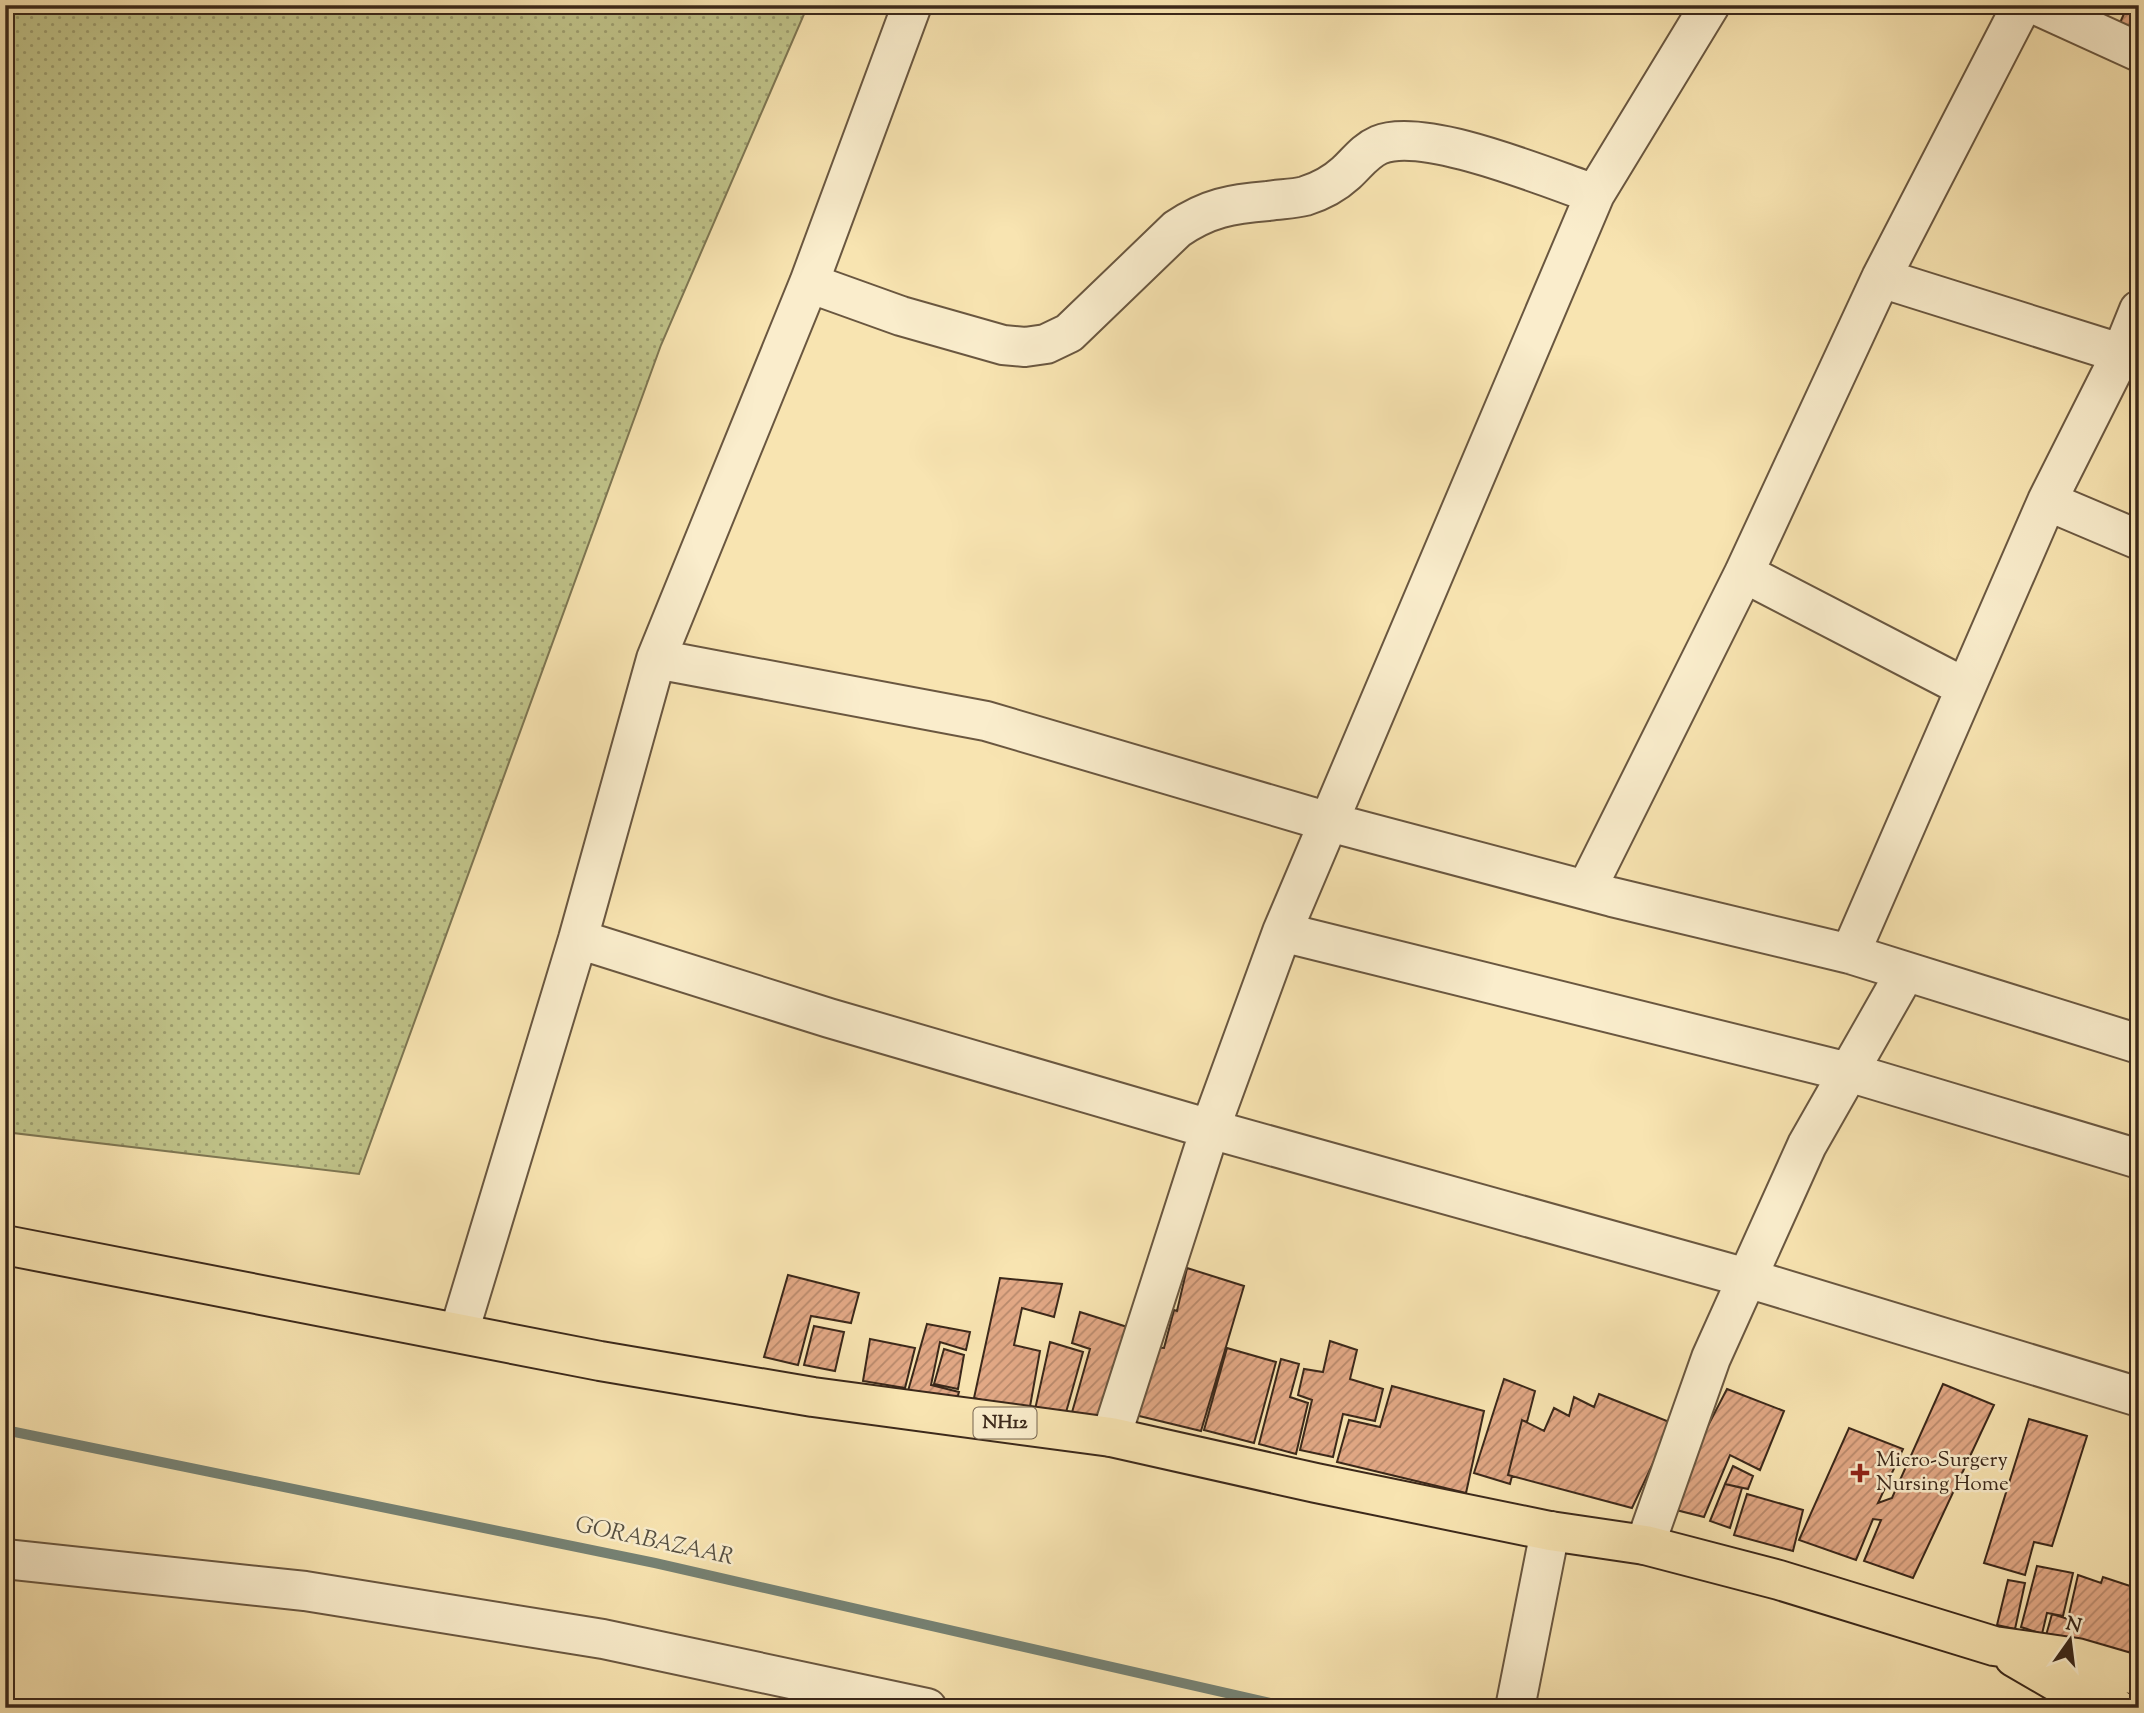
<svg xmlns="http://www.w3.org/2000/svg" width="2144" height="1713" viewBox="0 0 2144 1713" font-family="'Sorts Mill Goudy',serif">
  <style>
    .grass { fill: url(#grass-dots); stroke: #7e7652; stroke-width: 2 }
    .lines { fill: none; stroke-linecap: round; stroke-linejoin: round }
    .stream { stroke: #768274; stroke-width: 10 }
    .building { fill: url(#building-hatch); stroke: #3b281a; stroke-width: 2 }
    .minor-casing { stroke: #6a5740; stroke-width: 42 }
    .major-casing { stroke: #3b281a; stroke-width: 42 }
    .minor { stroke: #faedcc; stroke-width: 38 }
    .major { stroke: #f8e4b1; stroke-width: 38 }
    .poi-dot { fill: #8f2418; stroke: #faedcc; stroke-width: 2.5 }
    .labels { text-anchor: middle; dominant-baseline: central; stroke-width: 5; stroke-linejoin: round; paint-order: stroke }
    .shield { fill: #faedcc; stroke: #74634f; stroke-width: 2 }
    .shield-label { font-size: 19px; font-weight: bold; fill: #3b281a }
    .poi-label { font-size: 21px; fill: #3b281a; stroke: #faedcc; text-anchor: start }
    .water-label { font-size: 23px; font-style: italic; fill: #544e40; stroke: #faedcc }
  </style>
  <defs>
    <pattern id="grass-dots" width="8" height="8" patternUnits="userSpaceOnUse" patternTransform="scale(1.75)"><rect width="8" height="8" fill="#c0c389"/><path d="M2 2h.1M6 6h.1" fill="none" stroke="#9d9e6f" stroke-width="1.8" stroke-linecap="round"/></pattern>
    <pattern id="building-hatch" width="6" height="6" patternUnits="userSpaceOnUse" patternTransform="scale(1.75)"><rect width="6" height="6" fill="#e2a885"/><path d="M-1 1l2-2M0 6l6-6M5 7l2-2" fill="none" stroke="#b8896c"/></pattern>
  </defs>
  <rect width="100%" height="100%" fill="#f8e4b1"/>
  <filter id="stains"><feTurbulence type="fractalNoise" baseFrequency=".00286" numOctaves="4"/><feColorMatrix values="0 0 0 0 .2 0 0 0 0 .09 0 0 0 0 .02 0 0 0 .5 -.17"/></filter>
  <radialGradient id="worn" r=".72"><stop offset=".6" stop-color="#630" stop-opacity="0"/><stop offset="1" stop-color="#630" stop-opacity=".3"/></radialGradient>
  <path class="grass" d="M5 5H808L661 345 359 1174 5 1132Z"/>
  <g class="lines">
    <path class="stream" d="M5 1430 655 1563 1292 1708"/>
  </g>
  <path class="building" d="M2075 5H2111L2100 26Z
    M2128 5H2139V38L2118 27Z
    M1187 1268 1244 1286 1201 1431 1135 1415 1152 1347 1164 1348 1174 1310 1177 1311Z
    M788 1275 859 1293 851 1323 811 1316 798 1365 764 1357Z
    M1000 1278 1062 1284 1054 1317 1022 1308 1014 1345 1040 1351 1029 1412 974 1398Z
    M1080 1312 1143 1332 1110 1432 1069 1423 1090 1349 1072 1343Z
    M927 1324 970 1332 966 1350 940 1342 931 1385 959 1392 956 1402 908 1391Z
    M814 1326 844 1332 835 1371 804 1365Z
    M870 1339 915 1348 905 1388 863 1381Z
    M1330 1341 1357 1350 1350 1379 1383 1389 1375 1421 1343 1414 1333 1457 1300 1450 1312 1400 1298 1395 1304 1369 1323 1372Z
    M1050 1342 1083 1352 1063 1423 1034 1414Z
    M1227 1348 1276 1362 1254 1443 1204 1430Z
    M944 1349 964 1355 958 1389 934 1384Z
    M1281 1359 1299 1364 1290 1397 1308 1403 1296 1454 1259 1444Z
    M1504 1379 1535 1391 1527 1422 1522 1420 1508 1475 1512 1476 1510 1484 1474 1473Z
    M1943 1384 1994 1405 1913 1578 1864 1561 1881 1520 1873 1519 1856 1560 1799 1540 1849 1428 1903 1449 1878 1503 1892 1498Z
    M1392 1386 1484 1411 1466 1493 1337 1462 1349 1420 1380 1427Z
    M1727 1389 1784 1411 1760 1470 1730 1455 1704 1517 1672 1509 1699 1443Z
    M1599 1394 1672 1423 1632 1508 1508 1475 1522 1420 1544 1431 1554 1408 1569 1416 1574 1397 1594 1407Z
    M2029 1419 2087 1436 2052 1546 2034 1542 2025 1575 1984 1563Z
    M1733 1466 1753 1476 1748 1489 1725 1484Z
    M1725 1484 1742 1488 1730 1528 1710 1521Z
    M1747 1494 1803 1510 1793 1551 1734 1535Z
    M2037 1566 2073 1573 2063 1616 2047 1613 2042 1634 2021 1627Z
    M2078 1575 2101 1583 2103 1577 2136 1588 2130 1611 2139 1615V1667L2045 1639 2052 1614 2068 1619Z
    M2008 1580 2025 1583 2015 1629 1997 1625Z"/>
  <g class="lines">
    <defs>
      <path id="minor" d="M2036 5 2139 52
        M1881 278 2139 359
        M809 283 901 316 1003 345 1025 347 1046 344 1069 333 1177 229C1208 208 1231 204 1268 201 1280 199 1293 199 1305 196 1321 191 1334 184 1346 173 1357 163 1365 151 1379 145 1424 126 1547 178 1595 194
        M2047 501 2139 540
        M1744 573 1964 687
        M656 659 986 721 1329 822 1612 897 1850 954 2139 1044
        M1586 890 1744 573 1881 278 2022 5
        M1282 932 1848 1072 2139 1159
        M578 939 829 1018 1210 1129 1747 1278 2139 1397
        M1850 954 2047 501 2122 352 2139 310
        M459 1332 578 939 656 659 809 283 912 5
        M1111 1437 1210 1129 1282 932 1595 194 1710 5
        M1645 1545 1711 1358 1807 1145 1905 973
        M5 1559 305 1591 603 1639 927 1708
        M1515 1708 1550 1531"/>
      <path id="major" d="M5 1245 600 1361 813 1397 1111 1437 1316 1483 1550 1531 1645 1545 1779 1580 1994 1646 2077 1658 2139 1676
        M2014 1657 2074 1692 2116 1708"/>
    </defs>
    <use href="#minor" class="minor-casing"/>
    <use href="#major" class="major-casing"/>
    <use href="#minor" class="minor"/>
    <use href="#major" class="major"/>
  </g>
  <path class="poi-dot" d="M1856.5 1462.5h7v7h7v7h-7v7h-7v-7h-7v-7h7z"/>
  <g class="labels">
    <rect class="shield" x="973.5" y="1407.5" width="63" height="31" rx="5"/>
    <g class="shield-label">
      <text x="1005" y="1423">NH12</text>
    </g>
    <g class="poi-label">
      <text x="1876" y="1461">Micro-Surgery<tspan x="1876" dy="24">Nursing Home</tspan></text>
    </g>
    <g class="water-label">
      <text transform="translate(654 1542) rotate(12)">GORABAZAAR</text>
    </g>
  </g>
  <rect width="2144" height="1713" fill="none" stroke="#f8e4b1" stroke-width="28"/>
  <rect x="7" y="7" width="2130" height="1699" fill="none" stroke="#3b281a" stroke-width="3.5"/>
  <rect x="14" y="14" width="2116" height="1685" fill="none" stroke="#3b281a" stroke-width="2"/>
  <g transform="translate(2070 1640) rotate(14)" stroke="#faedcc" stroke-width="5" paint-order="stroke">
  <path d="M0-5L12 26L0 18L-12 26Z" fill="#3b281a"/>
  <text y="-10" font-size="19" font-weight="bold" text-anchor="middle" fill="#3b281a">N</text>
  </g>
  <rect width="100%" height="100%" filter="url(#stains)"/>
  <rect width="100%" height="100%" fill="url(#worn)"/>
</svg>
